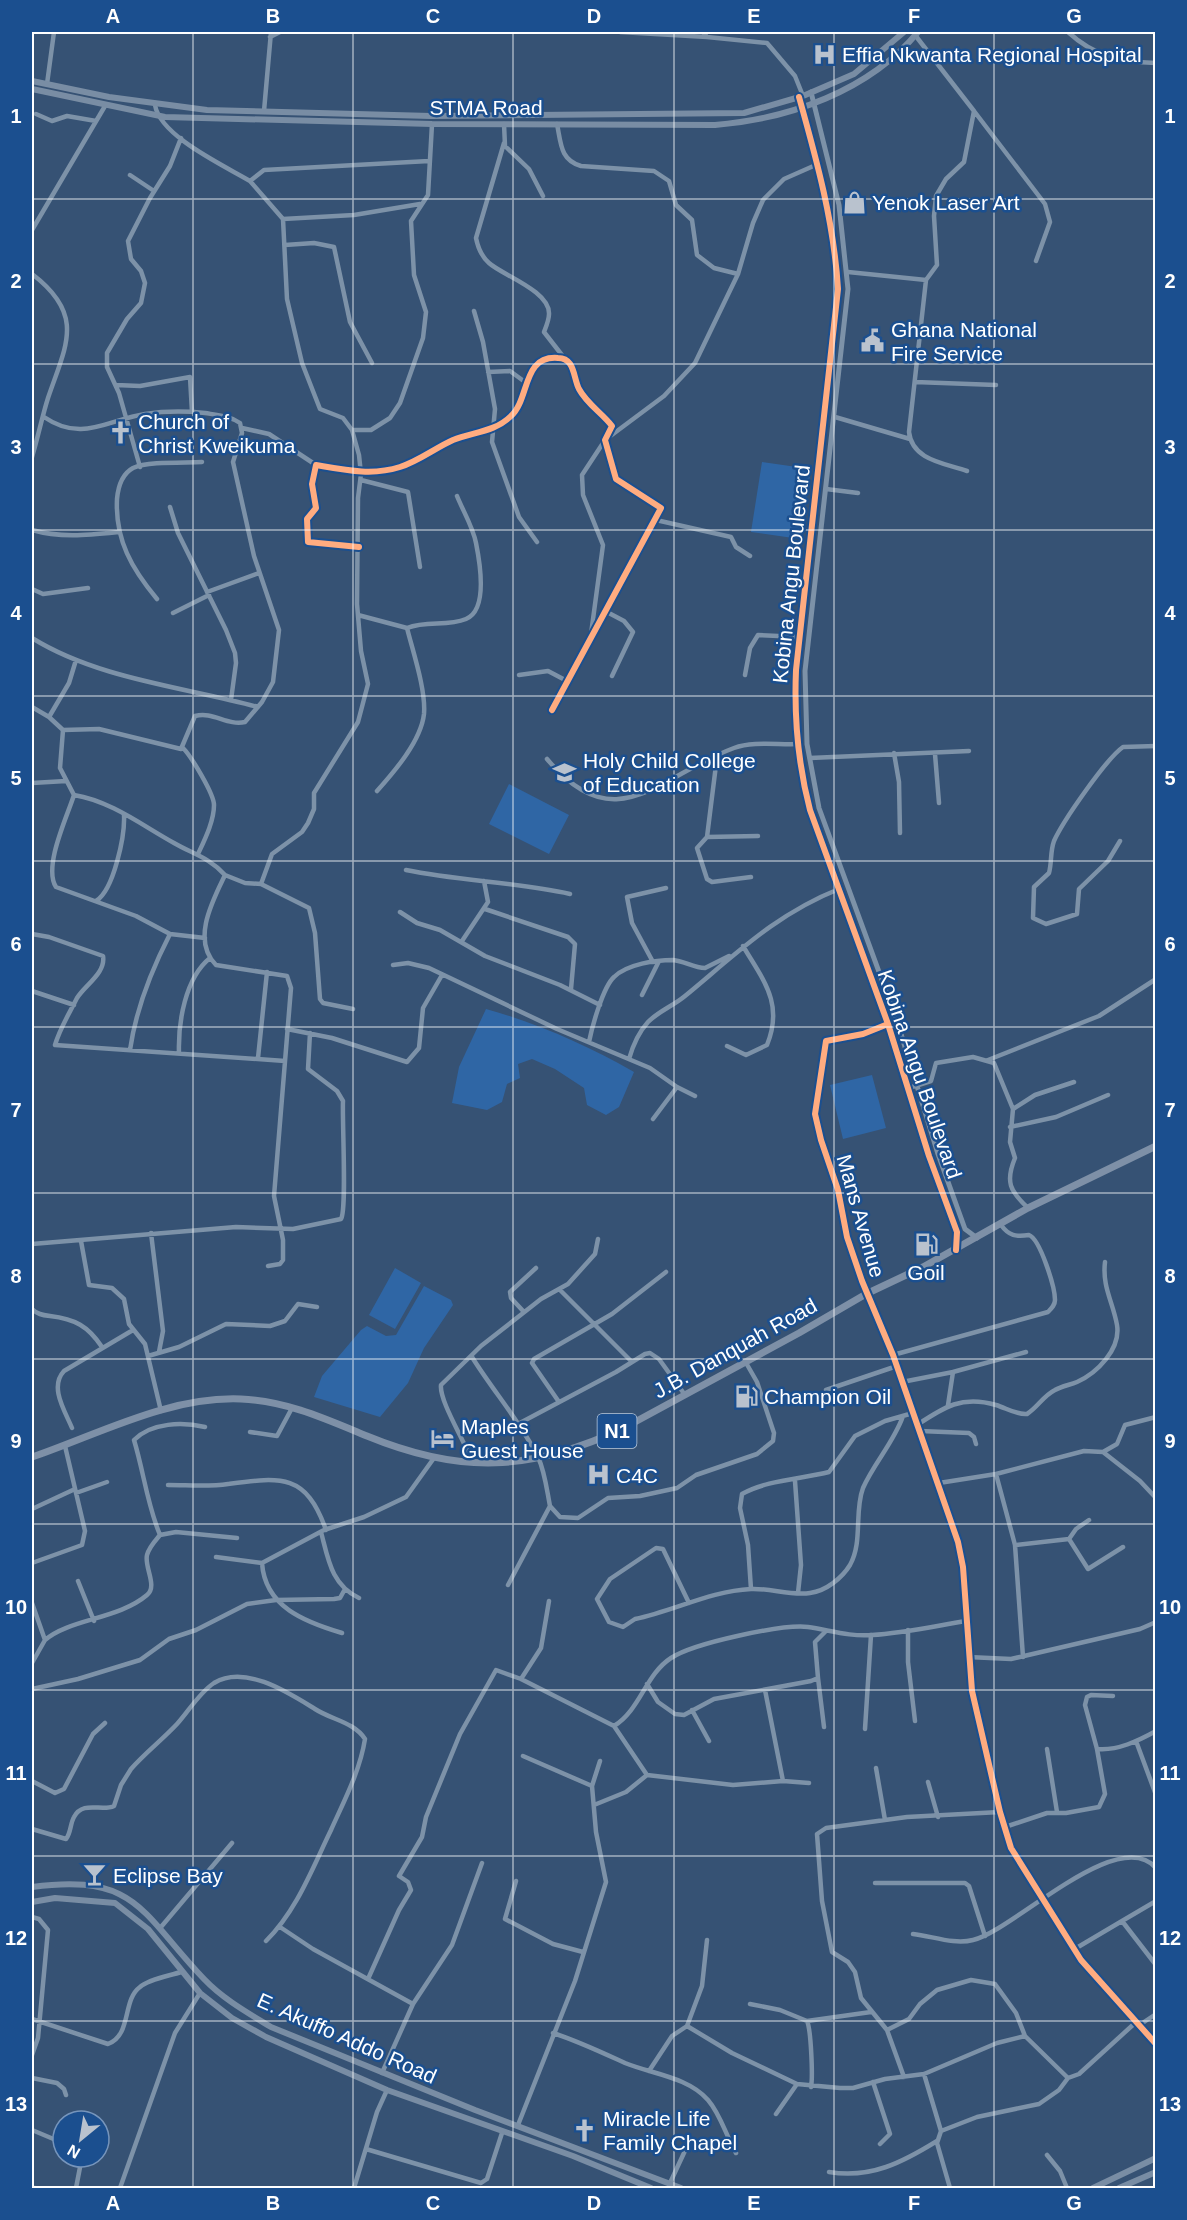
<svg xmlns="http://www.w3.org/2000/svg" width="1187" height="2220" viewBox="0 0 1187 2220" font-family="Helvetica,sans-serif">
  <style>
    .green { fill: #2f66a5 }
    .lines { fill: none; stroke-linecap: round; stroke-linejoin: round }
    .minor { stroke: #7d92a8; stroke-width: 4.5 }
    .tertiary { stroke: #7d92a8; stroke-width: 5 }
    .secondary { stroke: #798da4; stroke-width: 6 }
    .trunk { stroke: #7e90a7; stroke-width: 7 }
    .cycleway-casing { stroke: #1b4f8f; stroke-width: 10 }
    .cycleway { stroke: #ffac80; stroke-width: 6 }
    .grid { fill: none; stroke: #fff; stroke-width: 1.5; stroke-opacity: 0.55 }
    .labels { text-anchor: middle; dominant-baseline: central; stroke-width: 5; stroke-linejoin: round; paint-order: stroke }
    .shield { fill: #1b4f8f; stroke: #bbcadd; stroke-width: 1.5 }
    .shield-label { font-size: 20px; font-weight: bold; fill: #fff }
    .poi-label { font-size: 21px; fill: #fff; stroke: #1b4f8f; text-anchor: start }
    .street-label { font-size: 21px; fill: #fff; stroke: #1b4f8f }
    .neatline { fill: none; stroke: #fff; stroke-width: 2 }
    .grid-label { font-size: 20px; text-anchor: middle; font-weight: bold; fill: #fff }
  </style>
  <rect width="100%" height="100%" fill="#365274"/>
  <path class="green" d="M762 462 811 469 800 539 751 532Z
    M509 784 569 815 549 854 489 824Z
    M486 1009C537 1023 587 1045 634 1072L619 1107 606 1115 587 1105 584 1088 555 1069 532 1059 518 1064 520 1078 507 1084 502 1102 487 1110 452 1103 459 1067Z
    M872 1075 886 1128 843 1139 830 1085Z
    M395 1268 421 1283 395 1329 369 1315Z
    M424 1286 451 1300 453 1305 424 1348 408 1383 380 1417 314 1397 322 1376 361 1330 367 1326 386 1336 396 1335Z"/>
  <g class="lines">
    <path class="minor" d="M620 32 707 37
      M703 32 707 37 767 43 795 76 803 96
      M1068 32C1094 56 1120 62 1156 63
      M915 35 974 111 964 162 946 179 936 196 934 216 937 265 926 280 909 432C912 460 944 463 967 471
      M270 37 280 32
      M47 84 54 32
      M155 105C160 136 223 165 250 181L264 170 429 161
      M264 111 271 32
      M974 111 1045 204 1050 222 1036 261
      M36 114 52 121 67 116 96 121
      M504 124 505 146 529 169 543 196
      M557 124C561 143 560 160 581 166L654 171 669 181 676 205 692 220 697 255 714 268 738 274
      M504 143 476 238C478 248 481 256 489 263 502 275 550 291 549 314 549 320 546 327 544 332L565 359
      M130 175 154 191
      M250 181 283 219 354 215 420 204
      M32 230 105 106
      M285 245 314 243 334 247 350 322 372 363
      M848 272 926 280
      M32 274C86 315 66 345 48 398 42 417 38 437 32 457
      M474 311 483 342 495 409 492 442 519 517 537 542
      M488 372 510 371 525 382
      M915 382 996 385
      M116 385 140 386 190 377 192 412
      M44 417C82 443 107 420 145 414 165 411 185 411 205 413 217 415 230 416 240 423L242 433 233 462 254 556 279 630 273 682 262 702 245 722C227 726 213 711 195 716L181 749 99 729 63 730
      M835 417 910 439
      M242 428 269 434 316 465
      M352 430H371L390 418 400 403 423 338 426 312 414 275 411 221 428 195 432 124
      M140 467 119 393 107 367V353L127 319 141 303 145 283 141 271 131 259 128 241 150 198 170 166 181 138
      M361 480 408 492 420 567
      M826 489 858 493
      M170 507 178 533 226 630 235 653 236 663 231 700
      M656 520 731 537 736 547 750 556
      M32 530C60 538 88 535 118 532
      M359 547 308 542 307 519 316 508 312 484 316 465C345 470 372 476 400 467 419 461 435 448 453 440 473 432 495 432 511 416 530 399 522 355 558 358 575 358 573 377 579 389 587 404 602 413 612 426L605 440 616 479 661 508 552 710
      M32 589 43 594 88 588
      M207 592 259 573
      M157 599C132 569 115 540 117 499 118 488 122 474 133 468 148 461 185 463 202 462
      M605 611 624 621 633 632 612 676
      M173 613 209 595
      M358 615 407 628C413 652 426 690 424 714 421 741 394 772 377 791
      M407 628C427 620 447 627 466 619 488 610 480 563 476 543 473 527 463 511 457 496
      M591 634 603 545 583 495 582 475 605 440 664 396 695 363 738 274 753 223 763 200 784 179 818 164
      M32 638C98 679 184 687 258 707
      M519 675 548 671 567 681
      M745 675 750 648 758 635 800 637
      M32 707 49 717 63 730 60 768 74 795C111 801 143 826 174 843 193 854 210 858 225 875 213 900 191 940 216 965L287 976 291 988 274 1196 283 1240V1260L280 1264 268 1266
      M49 717 69 683 76 660
      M183 748C191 756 214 794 214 805 214 821 205 839 198 854
      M894 753 899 782 900 833
      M935 754 939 803
      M717 757 707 837 758 836
      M810 758 969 751
      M547 759C616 842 660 775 734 748 753 741 778 745 798 744
      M32 783 66 781
      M74 795C67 817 43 867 56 887L136 916 170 934 205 938
      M707 837 697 848 707 879 712 882 751 877
      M1120 841 1108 861 1079 889 1077 914 1046 924 1033 918 1034 887 1049 873C1052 862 1050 852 1054 841 1063 821 1106 759 1123 747L1156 746
      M406 870C460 881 515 882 570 894
      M225 875 245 883 261 884 272 854 302 832 308 823 314 809V793L358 722 368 684 361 651 357 604 358 498 361 474 359 455 352 430 343 418 320 409 302 363 287 299 283 219
      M261 884 309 908 315 933 320 999 323 1003 353 1009
      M96 901C114 890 125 835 124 815
      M485 909 568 937 575 944 571 989
      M400 912 417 923 440 930 485 956 560 985 600 1005
      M32 934 49 937 103 956C106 973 85 985 77 998 69 1014 60 1028 55 1045L285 1061
      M462 941 488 902 484 881
      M653 962 632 923 627 897 666 888
      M393 965 408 963 429 968 557 1029 650 1068 677 1087 695 1096
      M32 991 74 1005
      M642 995 659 961
      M287 1029 332 1038 407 1062 419 1048 423 1008 442 975
      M589 1042C592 1027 603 987 614 977 627 964 656 960 673 960 684 961 694 968 705 968L729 956
      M727 1046 746 1055 767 1045C784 1003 763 980 743 946
      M130 1050C136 1008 151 971 170 934
      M179 1053C178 1023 185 978 210 958
      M258 1058 267 972
      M629 1059C633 1045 638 1033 648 1022 659 1011 673 1006 685 996 736 954 776 914 839 889
      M988 1060 1099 1016 1156 979
      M909 1088 931 1081 936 1063 973 1057 994 1063 1013 1109 1010 1142 1015 1158C1005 1182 1010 1191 1028 1208
      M1013 1109 1035 1095 1074 1082
      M653 1119 677 1087
      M1010 1127 1056 1117 1108 1095
      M151 1233 163 1331 159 1352
      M81 1241 89 1285 112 1288 124 1299 129 1324 145 1344 161 1411
      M32 1244 236 1227 293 1229 341 1219C347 1210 342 1120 343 1101L337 1091 308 1069 310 1033
      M560 1290 631 1361
      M866 1294 847 1237 845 1218 815 1114 826 1041 863 1034 888 1024
      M32 1309C37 1314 42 1315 50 1316 75 1319 88 1326 102 1347
      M524 1312 511 1298 510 1292 536 1268
      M893 1355 1048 1312C1052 1308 1055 1305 1055 1300 1055 1287 1040 1239 1029 1235 1016 1237 1009 1236 1001 1225
      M148 1356 179 1347 226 1324 270 1326 285 1321 298 1304 317 1307
      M472 1357C493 1391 520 1421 538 1457 545 1472 547 1491 550 1506L508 1585
      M902 1382 953 1372
      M826 1390 897 1366
      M559 1402 532 1363 534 1359 612 1314 666 1272
      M948 1405 953 1372 1026 1352
      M518 1424 616 1372 645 1354 650 1353 659 1359 685 1395
      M917 1425C944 1407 962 1395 996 1405 1006 1408 1017 1415 1027 1414 1038 1407 1043 1396 1055 1390 1062 1386 1070 1385 1077 1382 1097 1373 1121 1349 1117 1325 1113 1302 1102 1287 1105 1262
      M72 1428C65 1411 49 1387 64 1371L133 1330
      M920 1431 969 1433 974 1437 976 1444
      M250 1432 277 1436 292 1408
      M1103 1452 1117 1444 1125 1425 1156 1417
      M472 1462C466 1443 439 1401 441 1385L481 1346 541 1299 568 1284 595 1254 598 1239
      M996 1474 1015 1545 1023 1657
      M795 1481 801 1565 798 1593
      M939 1483 996 1474 1084 1451 1103 1452 1140 1481 1156 1498
      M168 1485C188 1485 209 1487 228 1484 281 1477 306 1473 326 1530
      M76 1493 107 1482
      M550 1506 560 1517 578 1518 608 1498 640 1496 677 1488 696 1475 757 1454 773 1441 774 1433 757 1382 745 1361
      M32 1509 75 1489
      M321 1532C328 1558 331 1585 359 1598
      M160 1535C147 1504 144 1473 134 1440 152 1422 183 1422 205 1427
      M1069 1539 1076 1529 1089 1520
      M1015 1545 1069 1539 1088 1569 1123 1547
      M216 1557 262 1563 324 1530 364 1517 406 1497 434 1458
      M32 1563 82 1545 85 1531 65 1446
      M262 1563C265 1607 305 1622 342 1633
      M78 1581 94 1621
      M751 1589 748 1545 740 1508 742 1494C766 1480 802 1479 829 1472L855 1436 885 1421 913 1413
      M32 1603 45 1640 32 1663
      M689 1603 663 1549 656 1548 610 1579 597 1599 609 1622 623 1627 635 1619C674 1611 710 1591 751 1589 770 1588 791 1596 810 1593 826 1591 842 1578 850 1565 863 1542 854 1512 863 1488 874 1463 894 1442 903 1416
      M908 1630V1662L915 1721
      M45 1640C69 1619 119 1619 147 1595 158 1586 144 1567 147 1555 149 1547 155 1541 160 1535L176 1532 237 1538
      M968 1657 1011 1659 1140 1629 1156 1622
      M818 1678 824 1727
      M521 1679 541 1648 549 1601
      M647 1684 658 1702 675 1714 684 1715 714 1699 811 1681 818 1678 815 1642 825 1632
      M32 1689 78 1679 140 1660 169 1639 196 1630 247 1604 276 1600 334 1599 340 1598 345 1589
      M765 1690 783 1781
      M692 1710 709 1741
      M614 1726C641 1709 645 1675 671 1658 694 1643 782 1624 808 1627 829 1630 850 1637 872 1635 903 1633 935 1626 966 1621
      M865 1729 871 1635
      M1136 1741 1156 1795
      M1047 1749 1057 1812
      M1097 1749 1085 1705 1087 1697 1091 1695 1113 1696
      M876 1768 885 1820
      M647 1775 733 1785 783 1781 809 1783
      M32 1781 55 1793 64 1789 93 1734 105 1723
      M928 1782 938 1817
      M592 1786 600 1761
      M1005 1827 1047 1813H1066L1099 1807 1105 1794 1097 1749C1117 1751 1138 1741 1156 1731
      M32 1829 66 1839C71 1833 70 1824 74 1817 83 1800 102 1812 114 1806L121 1785 131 1769C145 1753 162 1740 177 1724 188 1712 199 1693 214 1683 245 1664 289 1693 315 1709 332 1720 354 1722 365 1739 360 1771 344 1801 331 1830 312 1869 297 1910 266 1941
      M516 1881 505 1919 553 1944 583 1952
      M875 1883H965L969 1886 985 1936
      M32 1917 39 1919 48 1930 38 2038 32 2055
      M1122 1921 1156 1901
      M161 1927 232 1843
      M280 1927 313 1949 413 2004
      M913 1934C932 1936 954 1945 973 1940 1013 1931 1118 1824 1156 1868
      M707 1940 702 1986 687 2026 732 2053 797 2084 840 2088H853L885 2079 924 2074 997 2043 1025 2036
      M1073 1950 1122 1921 1156 1965
      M368 1979 399 1910 411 1890 408 1882 399 1876 422 1837 426 1817 460 1734 496 1670 521 1679 614 1726 647 1775 626 1792 594 1805
      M750 2004 780 2010 807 2021 871 2012
      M32 2019 108 2044C132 2035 122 2000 140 1987 149 1979 169 1976 181 1972
      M807 2021C811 2029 813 2077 811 2087
      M1138 2026 1156 2014
      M887 2030 909 2019 920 2004 937 1990 971 1980 995 1984 1016 2013 1025 2036
      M553 2033C578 2041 601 2052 625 2063 652 2074 688 2077 708 2100 721 2115 726 2136 736 2153
      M1025 2036 1068 2078
      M649 2071 672 2036 687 2026
      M382 2073 413 2004 452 1945 482 1863
      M924 2074 941 2131
      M904 2077 887 2030 861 1998 855 1972 848 1962 832 1952 822 1901 817 1834 826 1828 907 1817 1000 1812
      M32 2078 57 2083 64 2089 66 2095
      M873 2082 890 2134 880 2144
      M776 2114 797 2084
      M518 2125 575 1981 606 1882 596 1832 592 1786 523 1756
      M32 2130 63 2143
      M941 2131 977 2117 1039 2104 1059 2090 1068 2078 1079 2074 1135 2023
      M941 2131 937 2143 950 2188
      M366 2149 481 2183 487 2179 502 2133
      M1047 2155 1060 2171 1067 2188
      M829 2172C871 2179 903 2162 937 2141
      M670 2183 690 2140
      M32 2188H35
      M76 2188 82 2157
      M120 2188 175 2033 200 1993
      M354 2188 377 2112 387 2090"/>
    <path class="tertiary" d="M811 92 839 205 848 289 805 671 807 744 819 808 897 1021 938 1154 965 1229 977 1238
      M799 97C817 161 834 223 838 289L796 670C794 717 798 764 810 810L888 1024 929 1156 957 1232 956 1250
      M866 1294 893 1355 958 1542 963 1567 972 1691 1000 1812 1011 1848 1081 1960 1156 2044"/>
    <path class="secondary" d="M32 81 109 97 207 110 431 116 744 113 803 96 854 74 904 32
      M32 89 165 117 432 124 715 125C789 119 869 91 918 32
      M32 1887C137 1873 141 1913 204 1979 223 1999 248 2013 271 2027L475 2110 681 2188
      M32 1902 55 1898 115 1903 148 1929 200 1993 232 2018 266 2037 387 2090 573 2156 651 2188
      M1093 2188 1156 2158
      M1119 2188 1156 2172"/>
    <path class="trunk" d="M32 1457C99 1434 169 1396 241 1399 287 1401 326 1419 367 1436 462 1475 530 1471 622 1429L799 1333 866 1294 923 1267 1028 1208 1156 1146"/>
    <defs>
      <path id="cycleway" d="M799 97C817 161 834 223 838 289L796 670C794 717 798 764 810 810L888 1024 929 1156 957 1232 956 1250
        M359 547 308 542 307 519 316 508 312 484 316 465C345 470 372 476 400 467 419 461 435 448 453 440 473 432 495 432 511 416 530 399 522 355 558 358 575 358 573 377 579 389 587 404 602 413 612 426L605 440 616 479 661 508 552 710
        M888 1024 863 1034 826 1041 815 1114 821 1140 838 1190 847 1237 862 1281 893 1355 958 1542 963 1567 972 1691 1000 1812 1011 1848 1081 1960 1156 2044"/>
    </defs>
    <use href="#cycleway" class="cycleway-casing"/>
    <use href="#cycleway" class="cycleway"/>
  </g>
  <path class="grid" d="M193 32V2188M353 32V2188M513 32V2188M674 32V2188M834 32V2188M994 32V2188M32 199H1156M32 364H1156M32 530H1156M32 696H1156M32 861H1156M32 1027H1156M32 1193H1156M32 1359H1156M32 1524H1156M32 1690H1156M32 1856H1156M32 2021H1156"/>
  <defs>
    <symbol id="hospital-bare" viewBox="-9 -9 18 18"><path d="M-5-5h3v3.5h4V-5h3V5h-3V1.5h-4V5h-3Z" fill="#b9c2ce" stroke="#1b4f8f" stroke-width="2.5" paint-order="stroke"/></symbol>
    <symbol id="shop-bare" viewBox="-9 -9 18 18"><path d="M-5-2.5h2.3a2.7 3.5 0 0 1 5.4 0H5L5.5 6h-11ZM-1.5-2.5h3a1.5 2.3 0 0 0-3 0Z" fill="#b9c2ce" stroke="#1b4f8f" stroke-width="2.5" paint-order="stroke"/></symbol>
    <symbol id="civic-bare" viewBox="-9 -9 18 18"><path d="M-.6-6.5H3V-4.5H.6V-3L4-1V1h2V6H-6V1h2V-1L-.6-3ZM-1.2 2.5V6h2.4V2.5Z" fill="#b9c2ce" stroke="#1b4f8f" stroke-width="2.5" paint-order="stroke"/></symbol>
    <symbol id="church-bare" viewBox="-9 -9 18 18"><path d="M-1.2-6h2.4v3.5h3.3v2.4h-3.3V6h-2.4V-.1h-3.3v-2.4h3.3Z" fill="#b9c2ce" stroke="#1b4f8f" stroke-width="2.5" paint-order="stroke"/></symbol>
    <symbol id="university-bare" viewBox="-9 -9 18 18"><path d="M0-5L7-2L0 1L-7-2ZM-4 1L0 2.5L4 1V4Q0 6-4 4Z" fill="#b9c2ce" stroke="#1b4f8f" stroke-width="2.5" paint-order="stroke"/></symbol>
    <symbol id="fuel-bare" viewBox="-9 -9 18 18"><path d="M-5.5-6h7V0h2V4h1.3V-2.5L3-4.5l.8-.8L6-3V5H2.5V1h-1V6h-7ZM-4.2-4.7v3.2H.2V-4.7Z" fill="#b9c2ce" stroke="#1b4f8f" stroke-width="2.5" paint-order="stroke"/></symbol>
    <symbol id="hotel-bare" viewBox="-9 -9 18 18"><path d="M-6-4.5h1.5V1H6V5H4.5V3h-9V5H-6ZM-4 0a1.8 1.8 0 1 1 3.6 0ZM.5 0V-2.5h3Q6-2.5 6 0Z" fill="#b9c2ce" stroke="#1b4f8f" stroke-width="2.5" paint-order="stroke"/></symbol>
    <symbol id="bar-bare" viewBox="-9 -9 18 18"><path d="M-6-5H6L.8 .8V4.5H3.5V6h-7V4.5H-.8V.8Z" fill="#b9c2ce" stroke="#1b4f8f" stroke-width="2.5" paint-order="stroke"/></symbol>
  </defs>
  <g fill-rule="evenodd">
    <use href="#hospital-bare" x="808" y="38" width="33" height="33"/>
    <use href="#shop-bare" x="838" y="186" width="33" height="33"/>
    <use href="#civic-bare" x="856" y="324" width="33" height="33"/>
    <use href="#church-bare" x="104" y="416" width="33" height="33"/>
    <use href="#university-bare" x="548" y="756" width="33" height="33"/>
    <use href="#fuel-bare" x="910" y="1228" width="33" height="33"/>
    <use href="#fuel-bare" x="730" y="1380" width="33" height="33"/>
    <use href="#hotel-bare" x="426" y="1422" width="33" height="33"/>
    <use href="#hospital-bare" x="582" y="1458" width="33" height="33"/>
    <use href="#bar-bare" x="78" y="1858" width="33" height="33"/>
    <use href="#church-bare" x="568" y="2114" width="33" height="33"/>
  </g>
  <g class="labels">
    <rect class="shield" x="597.5" y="1414" width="39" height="34" rx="4.5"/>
    <g class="shield-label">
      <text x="617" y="1431">N1</text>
    </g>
    <g class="poi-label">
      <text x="842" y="54">Effia Nkwanta Regional Hospital</text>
      <text x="872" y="202">Yenok Laser Art</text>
      <text x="891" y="329">Ghana National<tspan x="891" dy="24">Fire Service</tspan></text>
      <text x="138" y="421">Church of<tspan x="138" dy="24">Christ Kweikuma</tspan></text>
      <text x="583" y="760">Holy Child College<tspan x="583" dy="24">of Education</tspan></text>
      <text x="926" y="1272" text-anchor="middle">Goil</text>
      <text x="764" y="1396">Champion Oil</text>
      <text x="461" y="1426">Maples<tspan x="461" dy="24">Guest House</tspan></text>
      <text x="616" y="1475">C4C</text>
      <text x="113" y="1875">Eclipse Bay</text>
      <text x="603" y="2118">Miracle Life<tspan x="603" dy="24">Family Chapel</tspan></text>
    </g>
    <g class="street-label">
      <text x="486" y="107">STMA Road</text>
      <text transform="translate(791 574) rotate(-84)">Kobina Angu Boulevard</text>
      <text transform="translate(920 1074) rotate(71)">Kobina Angu Boulevard</text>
      <text transform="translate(861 1216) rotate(74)">Mans Avenue</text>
      <text transform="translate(735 1348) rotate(-29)">J.B. Danquah Road</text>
      <text transform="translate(347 2038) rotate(24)">E. Akuffo Addo Road</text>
    </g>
  </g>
  <rect width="1187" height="2220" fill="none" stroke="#1b4f8f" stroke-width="66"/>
  <g transform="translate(81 2139) rotate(210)"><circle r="28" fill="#1b4f8f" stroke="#7695bc" stroke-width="1.5"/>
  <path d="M0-4.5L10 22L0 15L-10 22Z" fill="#b9c2ce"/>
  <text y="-9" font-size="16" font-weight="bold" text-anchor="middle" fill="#ffffff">N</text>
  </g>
  <rect x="33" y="33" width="1121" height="2154" class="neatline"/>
  <g class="grid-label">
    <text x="113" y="23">A</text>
    <text x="273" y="23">B</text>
    <text x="433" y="23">C</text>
    <text x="594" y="23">D</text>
    <text x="754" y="23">E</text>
    <text x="914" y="23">F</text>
    <text x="1074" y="23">G</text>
    <text x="16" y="123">1</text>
    <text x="1170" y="123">1</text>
    <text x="16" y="288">2</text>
    <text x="1170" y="288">2</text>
    <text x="16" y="454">3</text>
    <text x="1170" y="454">3</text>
    <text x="16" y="620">4</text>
    <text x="1170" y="620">4</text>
    <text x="16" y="785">5</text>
    <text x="1170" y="785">5</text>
    <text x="16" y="951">6</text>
    <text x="1170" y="951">6</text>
    <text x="16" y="1117">7</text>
    <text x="1170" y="1117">7</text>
    <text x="16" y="1283">8</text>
    <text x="1170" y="1283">8</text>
    <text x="16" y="1448">9</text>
    <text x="1170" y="1448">9</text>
    <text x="16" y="1614">10</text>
    <text x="1170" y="1614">10</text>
    <text x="16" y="1780">11</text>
    <text x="1170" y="1780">11</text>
    <text x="16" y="1945">12</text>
    <text x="1170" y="1945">12</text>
    <text x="16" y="2111">13</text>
    <text x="1170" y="2111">13</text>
    <text x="113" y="2210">A</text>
    <text x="273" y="2210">B</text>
    <text x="433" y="2210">C</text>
    <text x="594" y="2210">D</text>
    <text x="754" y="2210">E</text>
    <text x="914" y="2210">F</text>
    <text x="1074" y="2210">G</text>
  </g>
</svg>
